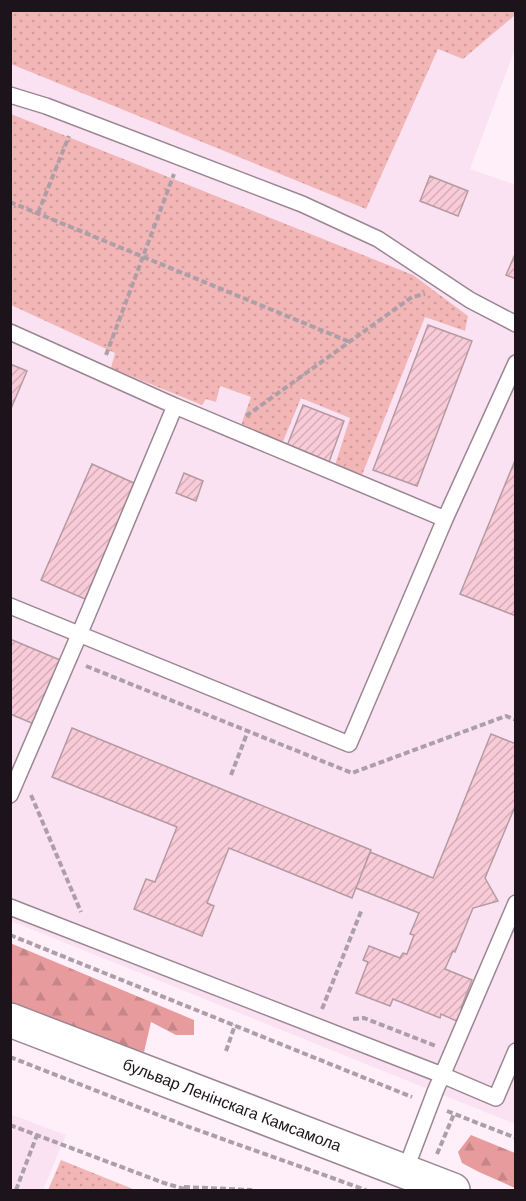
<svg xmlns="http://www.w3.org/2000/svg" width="526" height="1201" viewBox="0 0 526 1201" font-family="Arial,sans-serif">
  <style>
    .built { fill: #fbe2f2 }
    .grass { fill: url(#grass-dots) }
    .forest { fill: url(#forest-firs) }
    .building { fill: url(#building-hatch); stroke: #b49aa1; stroke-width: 1.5 }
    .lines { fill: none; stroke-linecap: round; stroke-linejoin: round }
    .lane-casing { stroke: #9b8593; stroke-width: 18 }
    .secondary-casing { stroke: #9b8593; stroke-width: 36 }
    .path { stroke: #ac9fa7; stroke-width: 4; stroke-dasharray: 6 3; stroke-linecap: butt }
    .lane { stroke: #fff; stroke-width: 15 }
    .secondary { stroke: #fff; stroke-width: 33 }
    .labels { text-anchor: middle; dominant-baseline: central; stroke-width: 4.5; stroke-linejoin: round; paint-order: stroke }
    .street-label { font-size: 16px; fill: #1c141a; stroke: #fff }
  </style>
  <defs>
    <pattern id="grass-dots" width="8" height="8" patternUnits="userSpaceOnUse" patternTransform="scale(1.5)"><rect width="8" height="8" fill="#f2b6b6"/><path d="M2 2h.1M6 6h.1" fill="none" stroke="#cf9c9c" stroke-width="1.8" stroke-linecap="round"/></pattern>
    <pattern id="forest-firs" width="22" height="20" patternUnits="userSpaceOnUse" patternTransform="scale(1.5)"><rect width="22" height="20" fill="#e89b9c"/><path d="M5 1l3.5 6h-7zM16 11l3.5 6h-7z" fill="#c68586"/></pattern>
    <pattern id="building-hatch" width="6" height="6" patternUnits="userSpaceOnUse" patternTransform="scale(1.5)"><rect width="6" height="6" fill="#f9cbd8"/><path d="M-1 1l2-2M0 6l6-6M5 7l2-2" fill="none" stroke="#d5adb9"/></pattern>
  </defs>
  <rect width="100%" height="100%" fill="#feeff8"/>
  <path class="built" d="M10 11H515V49L470 169 516 185 515 1124 11 921Z
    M10 1114 66 1135 43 1190H11Z"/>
  <path class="grass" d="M515 10V15L463 59 438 49 366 209 11 64V11Z
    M11 114 413 275 468 316 465 331 425 317 362 475 335 465 350 418 301 398 282 444 241 425 251 397 220 386 216 402 206 399 202 405 111 368 115 353 11 305Z
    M61 1160 133 1189V1190H48Z"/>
  <path class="forest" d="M10 943 194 1020V1035H176L151 1022 144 1052 109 1042 11 1003Z
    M471 1135 515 1153V1188L479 1172 462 1163 458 1152Z"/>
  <path class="building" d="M430 176 468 191 458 216 420 201Z
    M516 252V279L506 275Z
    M428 325 472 341 417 486 373 470Z
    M10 364 27 371 10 411Z
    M303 405 344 421 329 462 287 446Z
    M516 458V616L460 594Z
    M92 464 136 484 85 599 41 580Z
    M184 473 203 481 196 501 176 493Z
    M10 639 60 660 34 724 10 714Z
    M72 728 371 850 352 898 229 848 207 903 214 906 202 936 134 909 146 879 155 882 177 827 52 777Z
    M491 734 516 744V804L485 878 498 901 473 908 455 952 453 951 445 969 472 980 461 1008 466 1010 461 1023 441 1014 440 1018 393 999 390 1006 356 993 368 962 363 960 369 946 400 958 403 953 407 954 414 935 410 934 419 913 356 888 370 852 433 878Z"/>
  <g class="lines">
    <defs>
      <path id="lane" d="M10 95 46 106 302 204 378 239 470 300 516 324
        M10 332 175 406 445 519
        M10 606 349 744 445 519 516 363
        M10 795 79 635 175 406
        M10 907 442 1075 496 1098 516 1051
        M405 1171 435 1092 516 903"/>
      <path id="secondary" d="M10 1020 453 1190"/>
    </defs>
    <use href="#lane" class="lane-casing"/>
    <use href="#secondary" class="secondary-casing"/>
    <path class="path" d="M10 202 350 342
      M38 213 69 136
      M106 355 174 174
      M246 416 412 297 425 294
      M86 666 352 773 506 716 516 720
      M231 775 248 731
      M31 795 81 912
      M10 935 412 1097
      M322 1009 362 909
      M353 1019 364 1018 436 1046
      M226 1051 235 1025
      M10 1057 189 1127 366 1190
      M447 1111 516 1138
      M10 1125 164 1183 188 1190
      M437 1154 454 1114
      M184 1187 252 1190
      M16 1190 37 1135"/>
    <use href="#lane" class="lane"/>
    <use href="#secondary" class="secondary"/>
  </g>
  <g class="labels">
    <g class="street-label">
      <text transform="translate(232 1105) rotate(21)">бульвар Ленінскага Камсамола</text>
    </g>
  </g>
  <rect width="526" height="1201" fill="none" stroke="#1c141a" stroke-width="24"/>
</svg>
